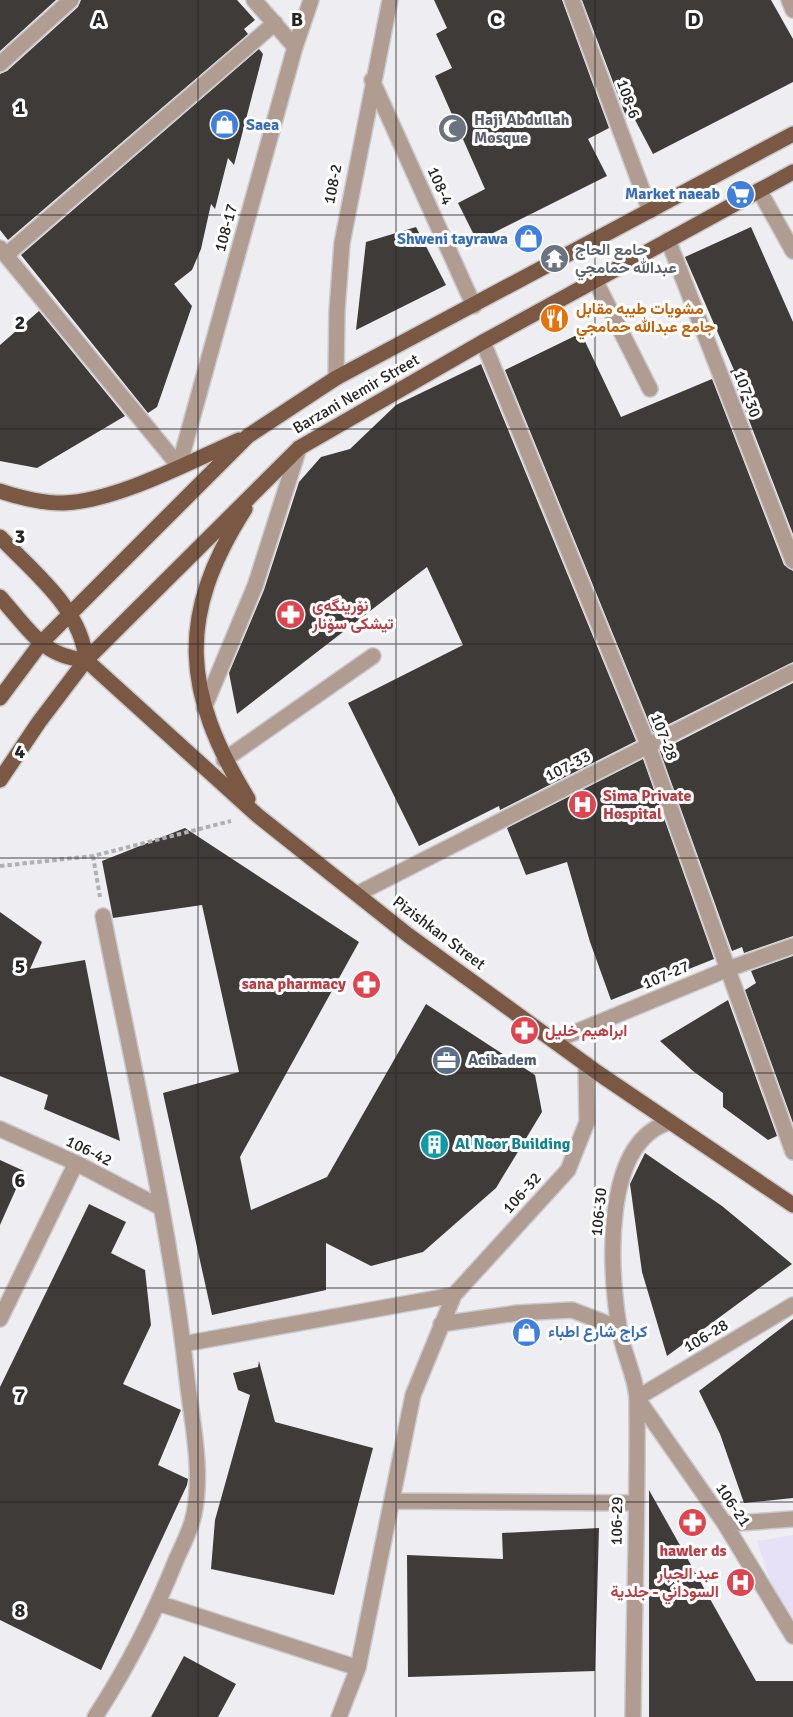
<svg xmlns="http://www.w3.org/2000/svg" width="793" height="1717" viewBox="0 0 793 1717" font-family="Signika,Vazirmatn,sans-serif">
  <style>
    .medical { fill: #e6e1f7 }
    .building { fill: #3f3b39 }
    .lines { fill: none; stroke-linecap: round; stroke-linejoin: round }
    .minor-casing { stroke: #cacacd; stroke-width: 18 }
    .major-casing { stroke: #cacacd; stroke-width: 18 }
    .path { stroke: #b0b0b3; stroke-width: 4; stroke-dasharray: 4.5 3; stroke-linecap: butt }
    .minor { stroke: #b09c90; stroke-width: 15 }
    .major { stroke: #7a5844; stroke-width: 15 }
    .grid { fill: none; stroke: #252526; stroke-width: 1.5; stroke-opacity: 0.55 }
    .labels { text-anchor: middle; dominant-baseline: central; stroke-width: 6; stroke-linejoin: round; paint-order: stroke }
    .street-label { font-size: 16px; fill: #252526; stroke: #fff }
    .worship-label { font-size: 16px; font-weight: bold; fill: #5b616d; stroke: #fff; text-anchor: start }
    .shop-label { font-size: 16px; font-weight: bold; fill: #366cbe; stroke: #fff; text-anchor: start }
    .food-label { font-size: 16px; font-weight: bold; fill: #c56008; stroke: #fff; text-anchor: start }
    .health-label { font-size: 16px; font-weight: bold; fill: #be3a42; stroke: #fff; text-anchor: start }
    .service-label { font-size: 16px; font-weight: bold; fill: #4e5e75; stroke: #fff; text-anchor: start }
    .culture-label { font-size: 16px; font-weight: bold; fill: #0d838f; stroke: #fff; text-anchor: start }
    .grid-label { font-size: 20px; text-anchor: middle; font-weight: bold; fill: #252526; stroke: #fff; stroke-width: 6; stroke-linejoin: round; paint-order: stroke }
  </style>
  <rect width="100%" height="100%" fill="#eeeef2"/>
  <path class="medical" d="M793 1535V1625L779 1607 757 1541Z"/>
  <path class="building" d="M0 0H56L0 51Z
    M81 0H237L255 20 244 29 248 34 8 240 0 230V74L7 71 78 7Z
    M434 0H562L609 128 588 139 607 176 477 241 458 203 485 189 435 76 452 68 436 34 447 28Z
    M582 0H771L793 39V82L653 154 633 116 627 119Z
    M259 49 263 54 234 165 228 158 215 209 211 204 201 249 192 270 174 284 192 306 157 407 148 413 21 255Z
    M416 227 446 285 356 330 366 242Z
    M751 227 793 322V534L730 371 734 370 685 257Z
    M39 311 125 416 37 468 0 461V345Z
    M581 333 621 417 712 379 784 565 793 571V662L653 732 505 370Z
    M481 364 636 741 500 810 499 806 419 846 348 703 463 645 427 567 237 714 229 673 264 590 299 482 321 457 350 449 396 405Z
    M793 683V936L744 953 742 947 732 951 660 751Z
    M643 759 714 959 611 1000 590 942 567 862 526 875 507 828Z
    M185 828 359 942 240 1157 251 1210 327 1177 426 1004 535 1075 542 1112 496 1188 423 1252 371 1266 326 1243V1290L212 1315 163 1093 239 1072 202 905 113 918 102 861Z
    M0 912 42 942 30 969 85 960 120 1141 44 1109 48 1095 0 1076Z
    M793 956V1123L745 990 756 983 751 971Z
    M728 1000 777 1136 768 1140 723 1107V1093L693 1071 660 1041Z
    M645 1153 722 1206 792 1264 667 1356 642 1272 630 1184Z
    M0 1160 24 1171 0 1225Z
    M89 1204 126 1222 111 1253 145 1270 151 1325 123 1384 181 1410 158 1465 188 1479 187 1485 101 1670 0 1620V1387Z
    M793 1319V1498L744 1503 720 1434 699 1391Z
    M259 1361 275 1422 373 1448 334 1595 211 1569 215 1520 250 1395 238 1390 233 1373 258 1367Z
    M649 1490 756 1681H793V1717H649Z
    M599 1528 595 1671 408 1677 407 1555 503 1559 502 1533Z
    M184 1656 236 1684 218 1717H151Z"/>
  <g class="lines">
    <defs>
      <path id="minor" d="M254 0 295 47
        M572 0 650 211
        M789 0 793 10
        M0 64 71 0
        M372 80 474 306
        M759 190 793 251
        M668 240 793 561
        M0 248 179 466
        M6 255 275 23
        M595 280 650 389
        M483 342 648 745 793 1152
        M336 378 337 311 342 243 390 0
        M179 466 295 47 311 0
        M204 708 255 586 299 448
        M224 760 373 656
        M359 893 793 672
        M554 1041 728 969 793 946
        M0 1129 76 1163 160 1207
        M793 1305 637 1398 725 1524 793 1636
        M0 1319 76 1163
        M441 1324 517 1313 572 1310 619 1328
        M183 1344 454 1295
        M392 1501 636 1503
        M725 1524 793 1519
        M158 1603 358 1668
        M95 1717C127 1668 154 1615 176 1560 182 1546 191 1530 194 1514 203 1470 192 1423 187 1379 170 1223 133 1069 103 916
        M339 1717 358 1668 413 1395 454 1295 568 1170 587 1122 586 1064
        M633 1717C634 1612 638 1507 637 1402 637 1377 622 1352 619 1327 610 1270 601 1142 670 1122"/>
      <path id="major" d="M0 491C21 498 41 503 63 503 117 501 189 462 239 440
        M245 509C176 617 183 692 248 799
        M0 537C34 573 81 608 86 660
        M0 597C28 628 42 657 86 660L257 815 408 935 598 1073 793 1205
        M0 698 41 643 248 436 336 378 793 134
        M0 780 39 722 86 660 299 448 483 342 793 172"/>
    </defs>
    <use href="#minor" class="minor-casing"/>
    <use href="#major" class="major-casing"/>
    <path class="path" d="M93 856 100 897
      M0 866 93 856 231 821"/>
    <use href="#minor" class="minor"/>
    <use href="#major" class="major"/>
  </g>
  <path class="grid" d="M198 0V1717M396 0V1717M595 0V1717M0 215H793M0 429H793M0 644H793M0 858H793M0 1073H793M0 1288H793M0 1502H793"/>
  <defs>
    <symbol id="shop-disc" viewBox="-11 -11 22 22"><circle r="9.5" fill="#3f7fe0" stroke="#fff"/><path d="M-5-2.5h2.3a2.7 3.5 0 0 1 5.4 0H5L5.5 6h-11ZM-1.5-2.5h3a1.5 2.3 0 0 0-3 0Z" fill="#fff"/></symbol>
    <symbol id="mosque-disc" viewBox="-11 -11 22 22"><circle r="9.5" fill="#6b7280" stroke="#fff"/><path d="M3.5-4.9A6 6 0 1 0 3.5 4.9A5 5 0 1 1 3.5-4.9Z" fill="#fff"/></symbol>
    <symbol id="supermarket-disc" viewBox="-11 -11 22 22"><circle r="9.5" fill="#3f7fe0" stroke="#fff"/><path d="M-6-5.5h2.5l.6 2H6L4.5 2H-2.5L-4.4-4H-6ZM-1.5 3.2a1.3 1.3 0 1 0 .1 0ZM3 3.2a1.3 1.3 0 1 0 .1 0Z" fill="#fff"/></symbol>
    <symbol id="temple-disc" viewBox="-11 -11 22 22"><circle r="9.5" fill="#6b7280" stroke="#fff"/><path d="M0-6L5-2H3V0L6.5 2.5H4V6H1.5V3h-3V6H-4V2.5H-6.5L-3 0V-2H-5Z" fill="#fff"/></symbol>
    <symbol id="restaurant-disc" viewBox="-11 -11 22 22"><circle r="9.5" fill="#e8710a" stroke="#fff"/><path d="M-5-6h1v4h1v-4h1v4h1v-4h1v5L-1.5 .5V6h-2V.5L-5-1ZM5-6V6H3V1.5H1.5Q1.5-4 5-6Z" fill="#fff"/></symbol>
    <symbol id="pharmacy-disc" viewBox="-11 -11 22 22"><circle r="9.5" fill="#e0444e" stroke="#fff"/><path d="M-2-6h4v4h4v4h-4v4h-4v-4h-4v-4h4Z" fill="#fff"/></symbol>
    <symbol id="hospital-disc" viewBox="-11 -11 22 22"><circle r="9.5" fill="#e0444e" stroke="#fff"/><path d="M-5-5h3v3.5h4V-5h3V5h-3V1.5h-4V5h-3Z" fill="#fff"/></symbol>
    <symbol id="office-disc" viewBox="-11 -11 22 22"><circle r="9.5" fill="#5c6f8a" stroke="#fff"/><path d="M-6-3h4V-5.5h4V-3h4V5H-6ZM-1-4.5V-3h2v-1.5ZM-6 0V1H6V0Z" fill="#fff"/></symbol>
    <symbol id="building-disc" viewBox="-11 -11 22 22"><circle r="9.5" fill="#0f9aa8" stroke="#fff"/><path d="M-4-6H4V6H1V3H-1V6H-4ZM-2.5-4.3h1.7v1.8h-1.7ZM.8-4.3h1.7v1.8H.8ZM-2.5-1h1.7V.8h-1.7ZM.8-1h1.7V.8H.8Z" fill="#fff"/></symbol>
  </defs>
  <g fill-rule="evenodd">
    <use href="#shop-disc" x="208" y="108" width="33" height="33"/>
    <use href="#mosque-disc" x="436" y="112" width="33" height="33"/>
    <use href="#supermarket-disc" x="724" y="178" width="33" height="33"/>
    <use href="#shop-disc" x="512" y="222" width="33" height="33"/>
    <use href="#temple-disc" x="538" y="242" width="33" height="33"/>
    <use href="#restaurant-disc" x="538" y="302" width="33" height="33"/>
    <use href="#pharmacy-disc" x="274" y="598" width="33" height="33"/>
    <use href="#hospital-disc" x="566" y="788" width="33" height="33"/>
    <use href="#pharmacy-disc" x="350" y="968" width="33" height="33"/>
    <use href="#pharmacy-disc" x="508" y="1014" width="33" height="33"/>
    <use href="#office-disc" x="430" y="1044" width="33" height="33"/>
    <use href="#building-disc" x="418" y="1128" width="33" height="33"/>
    <use href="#shop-disc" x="510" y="1316" width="33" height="33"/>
    <use href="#pharmacy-disc" x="676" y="1506" width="33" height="33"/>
    <use href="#hospital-disc" x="724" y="1566" width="33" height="33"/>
  </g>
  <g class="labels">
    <g class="street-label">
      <text transform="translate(628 99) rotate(70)">108-6</text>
      <text transform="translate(333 184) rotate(-79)">108-2</text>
      <text transform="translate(440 186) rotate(66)">108-4</text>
      <text transform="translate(226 228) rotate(-75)">108-17</text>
      <text transform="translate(356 394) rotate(-30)">Barzani Nemir Street</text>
      <text transform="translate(747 394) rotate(69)">107-30</text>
      <text transform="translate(664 737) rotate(69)">107-28</text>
      <text transform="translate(568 766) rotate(-27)">107-33</text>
      <text transform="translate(439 933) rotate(37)">Pizishkan Street</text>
      <text transform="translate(666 975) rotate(-23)">107-27</text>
      <text transform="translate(89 1151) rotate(26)">106-42</text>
      <text transform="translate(522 1193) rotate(-48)">106-32</text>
      <text transform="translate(599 1212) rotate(-84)">106-30</text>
      <text transform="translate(706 1336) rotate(-31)">106-28</text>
      <text transform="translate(733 1505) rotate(56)">106-21</text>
      <text transform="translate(617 1521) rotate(-89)">106-29</text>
    </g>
    <g class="worship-label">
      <text x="474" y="120">Haji Abdullah<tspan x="474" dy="18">Mosque</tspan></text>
      <text x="575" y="250">جامع الحاج<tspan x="575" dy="18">عبدالله حمامجي</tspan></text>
    </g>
    <g class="shop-label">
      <text x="246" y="125">Saea</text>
      <text x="720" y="194" text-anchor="end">Market naeab</text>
      <text x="508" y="239" text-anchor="end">Shweni tayrawa</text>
      <text x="548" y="1332">كراج شارع اطباء</text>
    </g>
    <g class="food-label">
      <text x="576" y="309">مشويات طيبه مقابل<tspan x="576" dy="18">جامع عبدالله حمامجي</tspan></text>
    </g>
    <g class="health-label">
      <text x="312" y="606">نۆرینگەی<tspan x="312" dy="18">تیشکی سۆنار</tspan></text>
      <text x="603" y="796">Sima Private<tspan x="603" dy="18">Hospital</tspan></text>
      <text x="346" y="984" text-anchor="end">sana pharmacy</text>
      <text x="545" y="1031">ابراهيم خليل</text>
      <text x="693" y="1551" text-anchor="middle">hawler ds</text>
      <text x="719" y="1574" text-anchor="end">عبد الجبار<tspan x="719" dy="18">السوداني - جلدية</tspan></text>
    </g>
    <g class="service-label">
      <text x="468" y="1060">Acibadem</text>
    </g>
    <g class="culture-label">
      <text x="455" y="1144">Al Noor Building</text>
    </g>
  </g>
  <g class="grid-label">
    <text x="99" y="26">A</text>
    <text x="297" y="26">B</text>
    <text x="496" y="26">C</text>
    <text x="694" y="26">D</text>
    <text x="20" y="114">1</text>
    <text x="20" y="329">2</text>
    <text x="20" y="543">3</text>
    <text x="20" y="758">4</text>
    <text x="20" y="973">5</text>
    <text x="20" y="1187">6</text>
    <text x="20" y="1402">7</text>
    <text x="20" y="1617">8</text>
  </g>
</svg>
